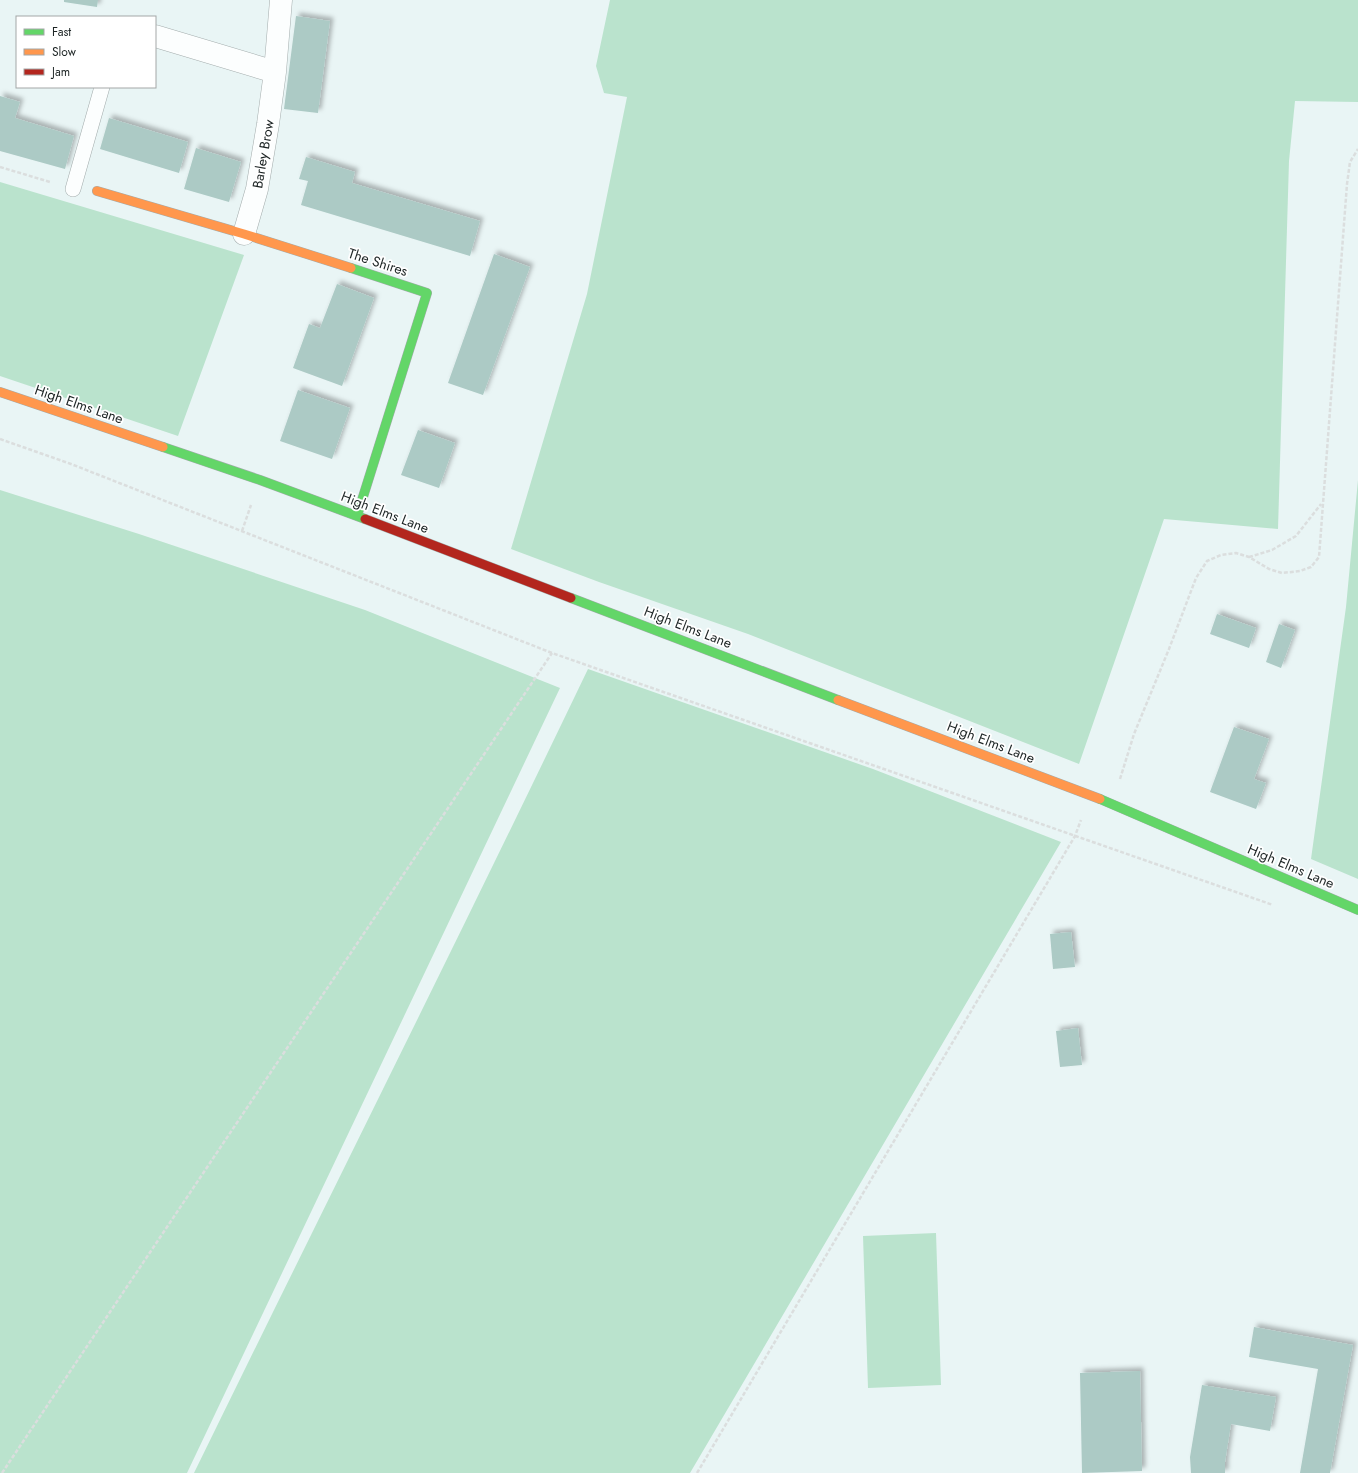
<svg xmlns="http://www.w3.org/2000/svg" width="1358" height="1473" viewBox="0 0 1358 1473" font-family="Jost,sans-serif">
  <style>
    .green { fill: #bae3cd }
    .building { fill: #accac5; filter: url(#shadow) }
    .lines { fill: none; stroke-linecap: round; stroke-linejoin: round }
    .lane-casing { stroke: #a3acac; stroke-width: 16 }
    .street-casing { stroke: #a3acac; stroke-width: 23 }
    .fast-casing { stroke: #a3acac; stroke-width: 10 }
    .slow-casing { stroke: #a3acac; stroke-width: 10 }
    .jam-casing { stroke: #a3acac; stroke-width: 10 }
    .path { stroke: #dbdede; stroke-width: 2.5; stroke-dasharray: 4 2; stroke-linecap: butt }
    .lane { stroke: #fcfefe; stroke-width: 15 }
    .street { stroke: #fcfefe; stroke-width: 22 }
    .fast { stroke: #63d668; stroke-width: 9 }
    .slow { stroke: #ff974d; stroke-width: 9 }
    .jam { stroke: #b3261e; stroke-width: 9 }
    .labels { text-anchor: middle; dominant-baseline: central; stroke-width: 3.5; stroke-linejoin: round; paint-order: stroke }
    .street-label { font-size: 14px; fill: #1c2424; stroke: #fff }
  </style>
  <defs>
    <filter id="shadow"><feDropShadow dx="3.5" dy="-3.5" stdDeviation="2" flood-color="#0004"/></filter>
  </defs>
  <rect width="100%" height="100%" fill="#e9f5f5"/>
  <path class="green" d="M610 0H1358V102L1295 101 1289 161 1278 529 1164 519 1079 764 748 634 599 582 511 549 587 294 627 97 604 93 596 66Z
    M0 182 244 255 178 436 0 376Z
    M1358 480V879L1311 859 1346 607Z
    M0 490 139 534 365 610 560 688 187 1473H0Z
    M588 669 873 769 1061 842 690 1473H194C325 1205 459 938 588 669Z
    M936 1233 941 1385 868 1388 863 1236Z"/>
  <path class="building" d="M64 0H98L97 7 64 2Z
    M296 16 330 21 318 113 284 109Z
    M0 96 20 102 15 118 74 136 65 169 0 151Z
    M109 118 188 142 179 173 100 149Z
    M196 148 241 162 229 202 184 189Z
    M306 157 355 172 352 183 480 221 470 256 301 205 308 181 299 179Z
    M494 254 530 267 483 395 448 383Z
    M337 284 374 298 342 386 293 368 309 324 320 328Z
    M298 390 350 408 332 459 280 441Z
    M418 430 455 443 439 488 401 475Z
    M1217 614 1256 628 1249 648 1210 634Z
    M1279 624 1295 630 1281 668 1266 662Z
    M1234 727 1269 739 1254 779 1266 783 1256 809 1210 792Z
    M1071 932 1075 967 1053 969 1050 934Z
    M1078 1028 1082 1065 1060 1067 1056 1031Z
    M1254 1327 1353 1345 1330 1473H1300L1318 1369 1249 1357Z
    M1140 1371 1142 1471 1082 1473 1080 1373Z
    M1202 1385 1276 1397 1270 1431 1231 1424 1225 1462V1473H1191L1190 1457Z"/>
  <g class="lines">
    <defs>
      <path id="lane" d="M73 189 102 87"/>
      <path id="street" d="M155 36 275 72
        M244 234 257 189 268 124 275 72 281 0"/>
      <path id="fast" d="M351 268 427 293 357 516
        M163 447 260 480 365 519
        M571 598 838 700
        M1100 799 1358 910"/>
      <path id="slow" d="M97 191 244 234 351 268
        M0 392 163 447
        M838 700 1100 799"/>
      <path id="jam" d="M365 519 571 598"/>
    </defs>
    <use href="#lane" class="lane-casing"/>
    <use href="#street" class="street-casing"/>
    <use href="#fast" class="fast-casing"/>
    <use href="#slow" class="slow-casing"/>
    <use href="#jam" class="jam-casing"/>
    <path class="path" d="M0 167 50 182
      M0 439 71 464 552 653 1273 905
      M242 531 251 505
      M1249 557 1272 550 1296 536 1321 504
      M1120 779 1134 734 1169 649 1196 578 1207 561 1221 555 1236 553 1249 557 1269 569 1282 573 1300 571 1311 567 1319 557 1347 184 1350 162 1358 149
      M2 1473 552 653
      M697 1473 1075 836 1081 820"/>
    <use href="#lane" class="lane"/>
    <use href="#street" class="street"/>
    <use href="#fast" class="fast"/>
    <use href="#slow" class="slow"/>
    <use href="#jam" class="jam"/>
  </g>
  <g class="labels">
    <g class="street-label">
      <text transform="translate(263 154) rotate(-80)">Barley Brow</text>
      <text transform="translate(378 262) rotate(18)">The Shires</text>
      <text transform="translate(79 404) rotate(19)">High Elms Lane</text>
      <text transform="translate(385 512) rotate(21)">High Elms Lane</text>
      <text transform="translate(688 627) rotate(21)">High Elms Lane</text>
      <text transform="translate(991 742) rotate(21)">High Elms Lane</text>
      <text transform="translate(1291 866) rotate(23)">High Elms Lane</text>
    </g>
  </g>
  <rect x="16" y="16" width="140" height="72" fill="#ffffff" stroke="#a4a7a7"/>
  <rect x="24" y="29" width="20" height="6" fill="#63d668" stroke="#a4a7a7"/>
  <text x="52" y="36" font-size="12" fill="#1c2424">Fast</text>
  <rect x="24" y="49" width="20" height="6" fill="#ff974d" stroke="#a4a7a7"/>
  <text x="52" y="56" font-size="12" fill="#1c2424">Slow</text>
  <rect x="24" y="69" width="20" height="6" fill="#b3261e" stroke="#a4a7a7"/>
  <text x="52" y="76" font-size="12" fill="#1c2424">Jam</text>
</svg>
